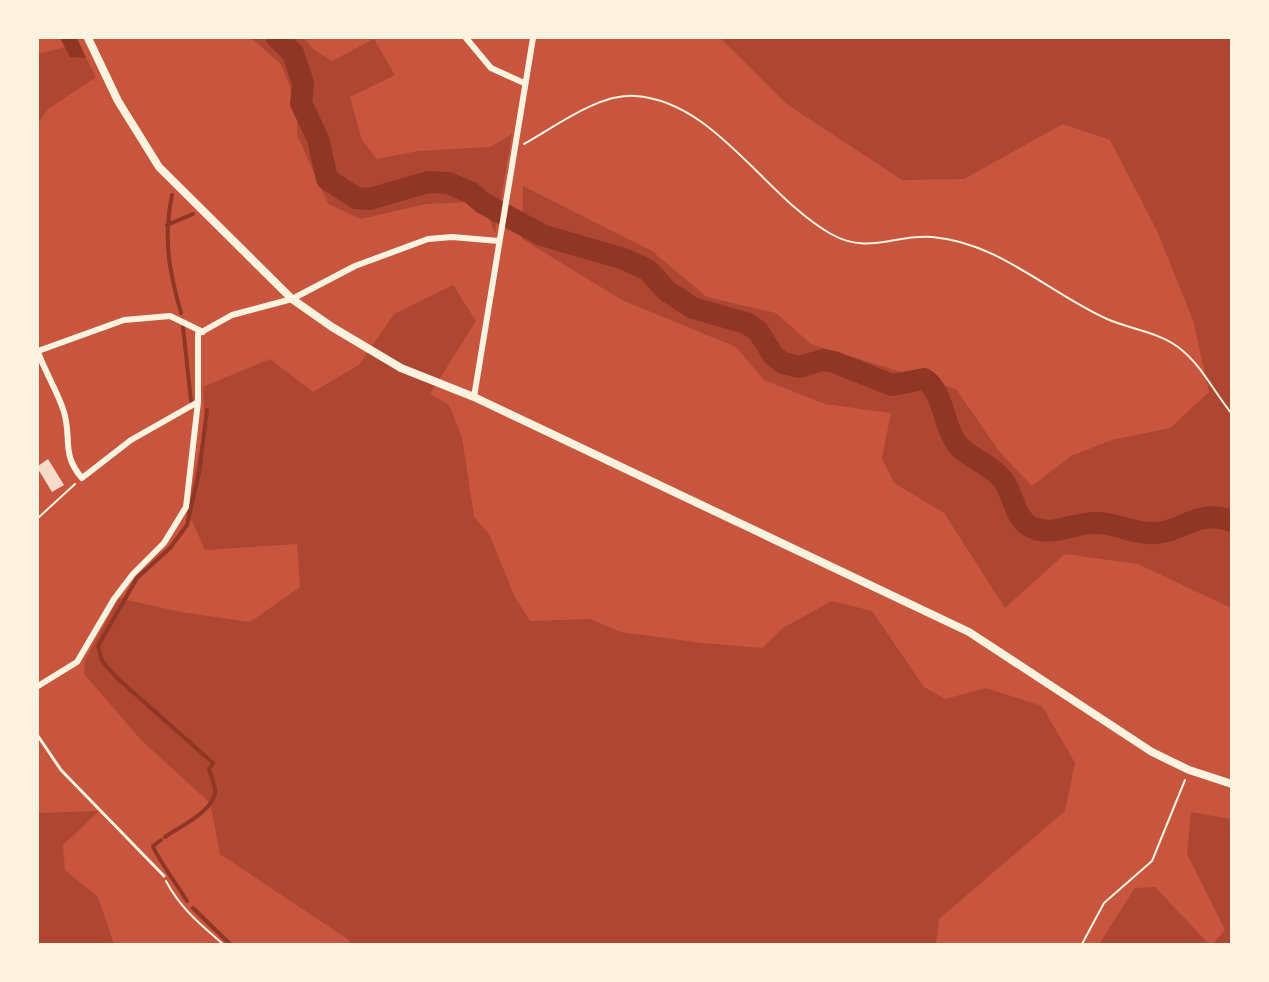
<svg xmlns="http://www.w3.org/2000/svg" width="1269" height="982" viewBox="0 0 1269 982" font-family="Rubik,sans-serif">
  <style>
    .green { fill: #ae4732 }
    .water { fill: #8f3625 }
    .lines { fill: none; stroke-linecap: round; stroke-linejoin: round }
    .stream { stroke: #8f3625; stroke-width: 4 }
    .river { stroke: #8f3625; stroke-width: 22 }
    .building { fill: #f7dbc8 }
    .path { stroke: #fff3e0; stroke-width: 2 }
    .service { stroke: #fff3e0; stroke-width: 3 }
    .minor { stroke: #fff3e0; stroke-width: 6 }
    .secondary { stroke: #fff3e0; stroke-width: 8 }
  </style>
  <rect width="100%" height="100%" fill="#c8553d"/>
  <path class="green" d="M251 38H304L314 50 332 61 374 39 395 75 350 97 362 140 377 159 418 151 490 147 512 134 495 233 486 210 477 202 426 204 361 219 328 204 297 135V105L281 64Z
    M720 38H1231V608L1138 564 1065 554 1005 608 944 513 894 483 882 458 891 413 825 404 764 380 736 347 622 300 522 239 523 186 652 251 707 297 776 313 811 344 956 389 999 451 1032 486 1071 456 1112 440 1170 428 1209 392 1193 320 1157 231 1110 140 1063 124 964 179 902 180 788 105Z
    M65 47 70 57 86 58 96 77 48 109 38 123V54Z
    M453 285 476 321 430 394 449 405 462 437 474 517 489 534 514 595 530 621 590 619 621 632 702 643 762 648 783 628 832 601 872 611 924 687 945 699 986 688 1042 706 1075 763 1065 811 939 919 936 944H349V940L220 854 210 803 142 741 84 674 85 660 119 598 181 612 250 622 300 587 297 544 205 550 192 521 186 519 205 423 203 387 270 359 313 392 359 365 394 314Z
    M99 811 63 845 65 870 98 897 114 944H38V813Z
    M1191 812 1231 819V944H1213L1225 930 1187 854Z
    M1155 887 1209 944H1099L1135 888Z"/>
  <path class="water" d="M60 38H77L86 58 70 57Z"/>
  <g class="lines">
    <path class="stream" d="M172 195C163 239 169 270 181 313
      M167 225 193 214
      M183 327 191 401
      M165 837C179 827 212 812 215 793 216 786 211 776 209 769L213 763 117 678 102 661 98 646 137 578 170 548 187 525 199 473 207 410
      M161 840 153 846C154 853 181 891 187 901
      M193 908 230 944"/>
    <path class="river" d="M277 38 293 53 303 83 301 103 318 139 327 179 356 198 370 199 428 182 448 183 470 192 483 203 542 235 624 259 648 270 667 291 693 308 746 323 758 331 773 355 783 363 799 367 823 360 834 362 892 385 924 379C944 391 943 426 957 444 969 459 991 464 1003 480 1014 495 1014 518 1031 527 1052 538 1077 521 1099 523 1119 524 1136 535 1157 533 1186 530 1197 509 1232 521"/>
  </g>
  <path class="building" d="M48 459 64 485 52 492 38 469V466Z"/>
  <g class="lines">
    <path class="path" d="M524 144C555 127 599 93 635 96 715 101 765 197 831 234 868 255 895 234 932 237 998 242 1049 293 1107 319 1130 329 1158 332 1178 347 1202 365 1213 391 1232 414
      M38 518 75 484
      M166 881C180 908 201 925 223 944
      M1082 944 1104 903 1152 861 1185 780"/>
    <path class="service" d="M38 736 61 770 164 876"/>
    <path class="minor" d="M466 38 491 68 524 83
      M38 351 124 320 170 316 203 332
      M38 352C45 372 58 392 64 412 72 439 61 454 82 478L131 440 198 402
      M474 397 533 38
      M38 686 77 662 114 599 133 574 164 543 186 507 198 402V334L232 315 292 299 355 266 428 239 452 237 499 241"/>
    <path class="secondary" d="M88 38 118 101 159 167 292 299 332 327 401 368 474 397 969 632 1152 752 1189 770 1232 784"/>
  </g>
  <rect width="1269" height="982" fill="none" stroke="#fff3e0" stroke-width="78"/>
</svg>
